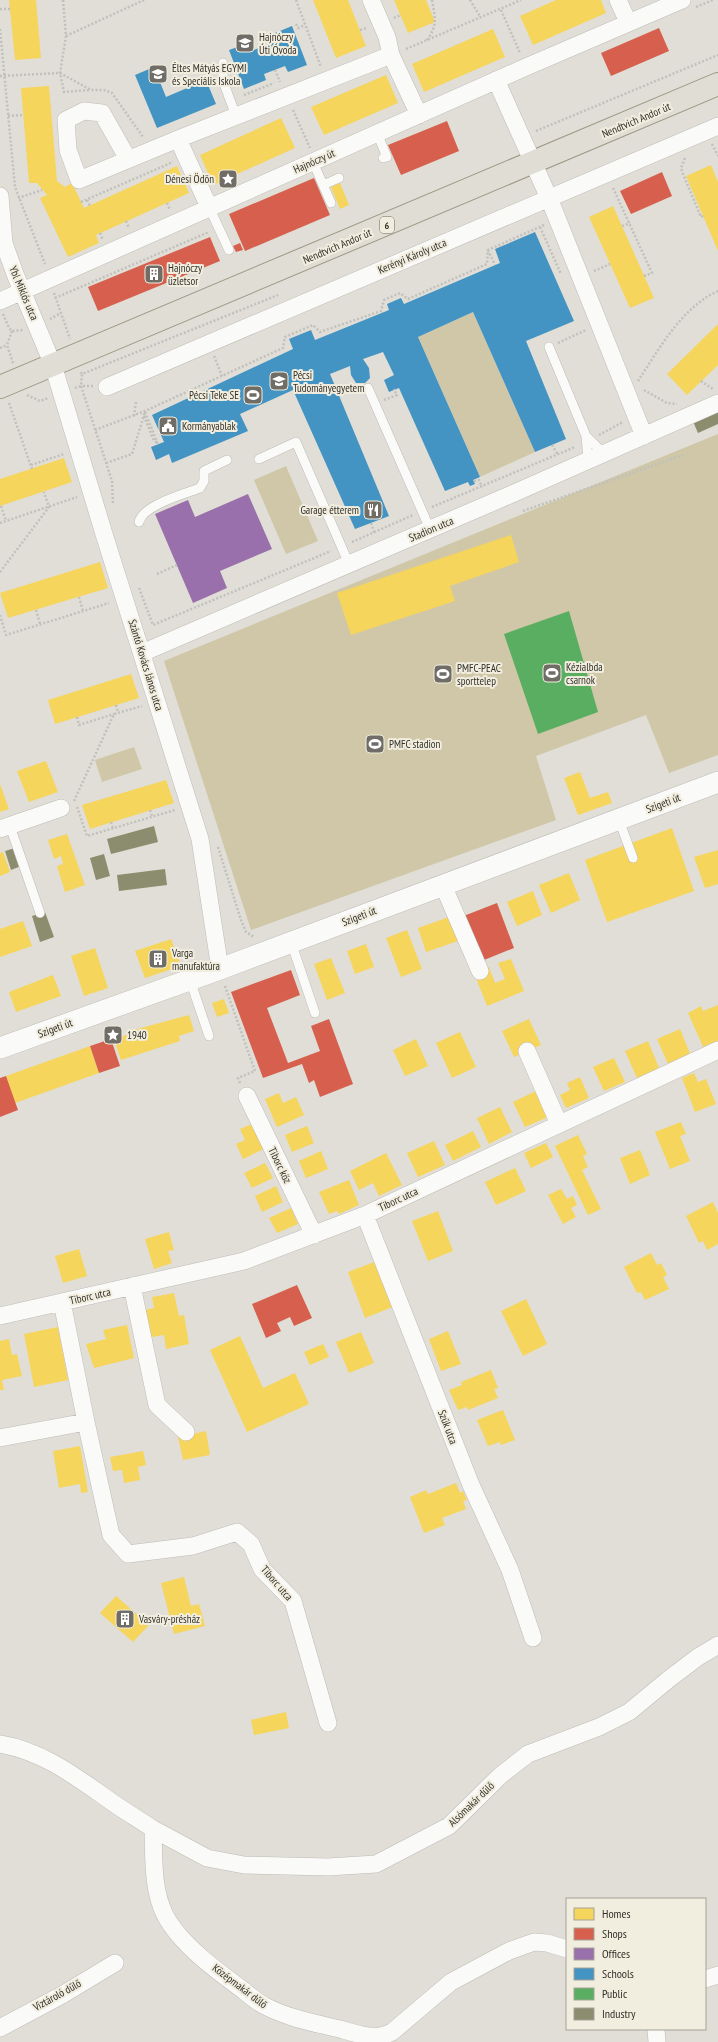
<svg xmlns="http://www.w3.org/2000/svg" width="718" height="2042" viewBox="0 0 718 2042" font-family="'PT Sans Narrow',sans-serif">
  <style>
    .green { fill: #cfc7a7 }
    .homes { fill: #f6d55c }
    .shops { fill: #d6604d }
    .offices { fill: #9970ab }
    .schools { fill: #4393c3 }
    .public { fill: #5aae61 }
    .industry { fill: #8c8c6e }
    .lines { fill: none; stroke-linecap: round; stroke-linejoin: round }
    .service-casing { stroke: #bebcb6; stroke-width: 10 }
    .minor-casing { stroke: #bebcb6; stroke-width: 18 }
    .tertiary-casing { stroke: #bebcb6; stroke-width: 22 }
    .primary-casing { stroke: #9b9784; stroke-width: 24 }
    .path { stroke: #c0c0bd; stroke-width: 2.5; stroke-dasharray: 2 2; stroke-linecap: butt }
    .service { stroke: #fafaf9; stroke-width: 9 }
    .minor { stroke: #fafaf9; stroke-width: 17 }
    .tertiary { stroke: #fafaf9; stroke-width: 21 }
    .primary { stroke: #e0ded4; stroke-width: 22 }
    .labels { text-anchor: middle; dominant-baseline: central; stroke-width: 4; stroke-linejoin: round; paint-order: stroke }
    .shield { fill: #f2eedf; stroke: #6c6960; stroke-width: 1 }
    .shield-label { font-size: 10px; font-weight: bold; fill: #32302a }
    .poi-label { font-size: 11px; fill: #32302a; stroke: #f2eedf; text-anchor: start }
    .street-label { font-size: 11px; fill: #32302a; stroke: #f2eedf }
  </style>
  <rect width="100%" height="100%" fill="#e0ded6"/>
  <path class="green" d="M473 312 535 452 480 477 418 337Z
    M718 434V755L669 773 646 715 536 756 556 820 251 930 164 661Z
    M286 466 318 541 286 554 254 480Z
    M134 747 142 769 102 782 95 760Z"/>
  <path class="homes" d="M9 0H36L41 58 15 60Z
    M313 0H348L366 46 336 58Z
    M394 0H426L435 22 408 33Z
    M556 0H601L606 13 533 45 520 16Z
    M493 29 505 57 424 92 412 64Z
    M386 75 398 103 324 135 311 107Z
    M49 86 57 181 65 187 72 183 84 208 177 166 189 193 96 235 99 243 68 257 40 198 47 195 37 183H29L21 88Z
    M281 118 295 148 213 185 200 155Z
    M711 165 718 182V251L686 176Z
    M340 183 349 205 340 209 331 187Z
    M613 206 654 298 630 308 589 217Z
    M718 324V365L687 395 667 374Z
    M64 458 72 482 0 506V479Z
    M511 535 519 562 450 586 455 601 351 635 337 593Z
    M100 562 108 588 8 618 0 593Z
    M131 674 139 698 55 724 48 700Z
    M46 761 58 792 29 802 17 771Z
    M580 772 590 798 608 792 612 803 578 815 564 778Z
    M166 780 174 803 90 829 82 805Z
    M0 784 9 809 0 812Z
    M672 828 694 891 607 922 585 860Z
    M67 834 85 885 65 892 57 866 63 864 61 856 54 859 48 840Z
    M718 850V884L705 888 694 857Z
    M3 852 10 872 0 876V853Z
    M569 873 580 900 551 913 539 885Z
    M533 891 542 915 517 926 507 902Z
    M449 917 458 941 426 952 418 928Z
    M23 921 32 946 0 957V929Z
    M407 930 422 969 401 977 386 938Z
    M171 939 181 966 145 978 135 951Z
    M366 944 374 967 355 974 347 951Z
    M95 948 108 988 84 996 71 956Z
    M331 958 345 993 327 1000 314 964Z
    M511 959 524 991 487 1006 474 973 489 967 495 983 505 979 498 963Z
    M53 975 61 996 16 1012 9 992Z
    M224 999 229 1013 217 1017 212 1003Z
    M718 1005V1045L705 1051 688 1013 701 1006 703 1011Z
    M189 1015 194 1031 179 1036 180 1041 121 1060 113 1037 120 1035V1037L127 1035 126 1032Z
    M529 1019 541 1045 514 1057 502 1031Z
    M680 1029 691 1056 669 1066 657 1039Z
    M460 1032 476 1067 452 1078 436 1043Z
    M416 1039 428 1066 405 1076 393 1050Z
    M648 1041 659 1068 637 1078 625 1051Z
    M90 1046 99 1073 15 1103 6 1076Z
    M614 1058 625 1082 604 1091 593 1067Z
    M694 1073 698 1082 706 1079 716 1104 695 1112 682 1078Z
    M580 1077 589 1098 566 1108 560 1095 570 1090 567 1083Z
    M536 1091 548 1117 525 1127 513 1102Z
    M279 1093 283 1103 296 1097 304 1115 277 1127 265 1099Z
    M500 1107 512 1132 489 1144 477 1118Z
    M681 1122 686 1134 680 1136 690 1161 670 1169 655 1132Z
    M252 1124 264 1149 243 1159 236 1144 245 1140 240 1129Z
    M307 1126 314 1143 292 1152 285 1135Z
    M473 1131 481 1147 453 1161 445 1145Z
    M578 1135 587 1154 583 1156 588 1167 582 1170 601 1209 588 1215 555 1146Z
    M434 1141 445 1165 418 1177 407 1153Z
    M546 1143 553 1157 531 1168 524 1153Z
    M640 1150 650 1175 630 1184 620 1158Z
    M321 1151 328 1169 306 1178 299 1161Z
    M386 1153 402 1185 379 1196 373 1183 359 1190 350 1171Z
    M265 1163 273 1178 252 1188 244 1173Z
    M515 1168 526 1191 496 1205 485 1182Z
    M349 1180 359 1205 339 1214 337 1211 329 1214 319 1192Z
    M276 1186 283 1202 262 1212 255 1196Z
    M561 1189 567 1199 573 1196 577 1205 571 1208 576 1217 563 1224 548 1195Z
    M713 1202 718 1213V1244L707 1250 703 1241 699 1243 686 1216Z
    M291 1208 298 1224 277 1233 269 1218Z
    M438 1211 453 1251 428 1261 412 1221Z
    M169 1232 174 1250 168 1251 172 1263 154 1269 145 1239Z
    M79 1249 87 1276 63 1283 55 1256Z
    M651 1253 657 1265 661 1263 667 1275 663 1277 669 1289 645 1300 641 1292 637 1293 624 1267Z
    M377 1261 395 1306 365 1318 348 1272Z
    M174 1293 179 1316 184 1315 189 1344 166 1349 164 1335 146 1338 141 1311 154 1308 152 1297Z
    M526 1299 547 1344 523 1356 501 1311Z
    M127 1325 134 1358 94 1368 86 1344 106 1339 103 1330Z
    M58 1327 68 1380 34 1387 24 1334Z
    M448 1331 461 1364 441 1371 429 1339Z
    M361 1332 374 1363 349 1373 336 1342Z
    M240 1336 263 1388 295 1373 309 1404 247 1432 210 1350Z
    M9 1339 12 1355 17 1354 22 1376 2 1380 4 1390H0V1341Z
    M323 1344 329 1357 310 1365 304 1352Z
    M491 1370 498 1388 494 1389 498 1398 468 1410 467 1407 458 1410 449 1390 462 1385 461 1382Z
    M503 1410 515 1440 501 1445 500 1442 488 1446 477 1420Z
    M206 1431 210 1455 183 1460 178 1437Z
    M80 1446 88 1492 81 1493 80 1484 59 1488 53 1451Z
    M143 1451 146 1465 138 1467 140 1480 124 1483 122 1470 113 1471 110 1457Z
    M456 1483 460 1493 463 1491 467 1500 463 1501 466 1509 442 1518 445 1525 424 1533 410 1497 426 1490 428 1494Z
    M184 1577 191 1606 199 1604 205 1626 174 1634 161 1583Z
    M116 1596 149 1625 133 1642 100 1613Z
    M286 1712 289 1728 254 1735 251 1720Z"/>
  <path class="shops" d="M659 28 669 51 611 76 601 53Z
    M447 121 459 151 401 175 388 145Z
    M662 172 672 196 631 214 620 191Z
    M314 178 330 215 245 251 229 214Z
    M210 237 220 261 98 311 88 287Z
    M240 243 243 250 236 252 233 246Z
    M497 903 514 948 479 962 461 917Z
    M291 970 300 995 267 1008 288 1063 320 1051 311 1026 329 1019 353 1084 320 1097 314 1080 309 1083 302 1064 263 1078 231 992Z
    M111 1039 120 1066 99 1073 90 1046Z
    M6 1076 18 1110 0 1117V1078Z
    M297 1285 312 1318 294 1326 290 1317 277 1323 281 1331 266 1338 252 1304Z"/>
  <path class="offices" d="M248 494 272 549 220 571 227 588 193 603 155 514 188 500 195 517Z"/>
  <path class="schools" d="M292 26 307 65 288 72 285 66 264 74 266 80 244 89 229 50 246 44 249 52 278 40 275 33Z
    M154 67 166 97 206 80 216 104 157 128 135 75Z
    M535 232 574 321 526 341 566 439 535 452 473 312 418 337 480 477 473 480 475 484 470 486 468 482 445 491 399 388 389 392 384 380 394 375 383 352 363 359 369 368 370 378 365 383H356L351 375 350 366 330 374 389 516 355 529 293 390 240 414 248 431 172 463 169 454 156 460 151 447 164 442 152 415 293 349 289 339 311 330 315 340 389 310 387 304 401 298 404 304 500 263 495 249Z"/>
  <path class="public" d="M569 611 598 712 538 734 504 634Z"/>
  <path class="industry" d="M718 408V424L698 433 692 419Z
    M154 826 158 842 111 854 107 839Z
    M15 848 21 866 11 870 5 851Z
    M104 854 110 876 96 880 90 858Z
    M165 869 167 885 119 891 117 875Z
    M45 912 54 937 40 942 32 916Z"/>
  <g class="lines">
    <defs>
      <path id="service" d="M223 63V81L236 116
        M377 133 387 157 383 158
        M313 162 331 203
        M323 185 339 178
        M209 207 229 250
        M549 347 586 436 588 460
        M368 388 430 529
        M586 436 603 453
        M259 459 296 442 349 564
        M139 522C143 505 184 494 200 488L204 481V471L227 460
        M619 820 633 858
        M10 826 40 913
        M291 942 315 1013
        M190 980 209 1036"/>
      <path id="minor" d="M371 0 387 37 391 55 419 115
        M618 0 628 22
        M496 80 549 198 644 436
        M178 139 209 207
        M128 159 102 113 84 111 66 120 68 150 79 180 178 139 391 55
        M0 196 4 243 15 274 53 365 104 534 200 839 220 969
        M0 301 526 67 682 0
        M107 387 718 126
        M142 653 512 494 718 403
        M0 829 61 808
        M443 885 480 971
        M527 1051 559 1124
        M247 1096 314 1235
        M365 1215 471 1485 510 1570 533 1638
        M132 1286 157 1405 186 1432
        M62 1302 86 1422 111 1535 128 1554 193 1546 237 1532 251 1544 262 1569 293 1601 328 1723
        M0 1316 244 1261 365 1215 718 1050
        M0 1438 86 1422
        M0 1744C42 1751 75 1776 109 1800 123 1810 138 1819 153 1829 154 1857 152 1889 165 1915 180 1944 217 1971 243 1990 250 1996 257 2002 265 2006 288 2018 314 2023 340 2029 357 2034 375 2041 392 2032L451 1982 509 1951 534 1942 547 1943 567 1949
        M153 1829 207 1858 244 1865 328 1867 376 1864 449 1826 501 1775 528 1754 599 1727 629 1712 669 1679 698 1657 718 1645
        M705 1979 718 1975
        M0 2028 62 1995 115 1963
        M656 2029 657 2042"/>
      <path id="tertiary" d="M0 1048 220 969 718 782"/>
      <path id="primary" d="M0 387 718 84"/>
    </defs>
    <use href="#service" class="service-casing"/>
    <use href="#minor" class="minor-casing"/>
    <use href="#tertiary" class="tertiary-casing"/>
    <use href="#primary" class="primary-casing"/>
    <path class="path" d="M63 0 66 36 60 73 64 92 89 90
      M296 0 321 67
      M470 0 481 18
      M696 7 713 0
      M0 9H10
      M501 10 520 53
      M394 18 401 15
      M296 24 298 28 305 25
      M0 29 15 187 45 264
      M360 30 367 28
      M66 36 144 0
      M427 40C438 25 435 18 432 0
      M406 49 521 0
      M275 70 280 82
      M0 76 60 73 91 90H104L112 93 143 137
      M244 95 274 83
      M293 110 310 148
      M8 116 23 115
      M536 131 718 55
      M712 144 718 156
      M685 158 681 168 683 174 701 217 703 216
      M613 188 652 273 644 276
      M18 198 42 190
      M87 200 90 206
      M81 202 173 162
      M167 203 170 210
      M126 221 129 228
      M622 226 630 223
      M540 227 561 274
      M100 233 103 240
      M488 250 495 265
      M594 271 610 264
      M54 293 70 339
      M55 298 209 232
      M3 314 9 328 12 331 23 330
      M50 319 61 313
      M12 331 7 345 13 363
      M558 343 586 330
      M0 348 7 345
      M214 356 222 376
      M81 372 82 374 278 295
      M638 381C659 349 682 307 718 291
      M701 381 713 389
      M93 386H81L112 481 113 504
      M75 388 81 386 82 374
      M644 390 667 403 677 404
      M339 393 354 387 356 391
      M27 395 40 401 48 398
      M384 400 397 395 394 389
      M9 403 32 469
      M145 412 158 444
      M134 416 136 402
      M144 416 154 441 158 443
      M95 430 145 411 283 348 285 337 313 325 320 332 381 311 384 300 400 293 408 299 487 264 488 250 544 225
      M599 435 623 422
      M552 445 558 455
      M106 463 132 454 145 412
      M31 465 64 454
      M474 481 479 480 482 487
      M1 506 6 521
      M432 507 575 447
      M523 511 683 455
      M0 523 77 497
      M371 523 374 532
      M352 542 413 515
      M0 572 49 507 44 492
      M157 574 177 565
      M139 588 153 625 331 551
      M79 597 83 611
      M36 610 40 624
      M0 615 6 635 109 603
      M116 705 118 713
      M77 717 79 725 114 714
      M74 801 114 714 142 706
      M77 807 87 836 175 810
      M150 810 152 816
      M111 822 113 828
      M218 847 241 920 246 932 254 937
      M225 986 255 1071 238 1078 240 1083"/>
    <use href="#service" class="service"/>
    <use href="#minor" class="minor"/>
    <use href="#tertiary" class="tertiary"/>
    <use href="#primary" class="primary"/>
  </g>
  <defs>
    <symbol id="school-square" viewBox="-11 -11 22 22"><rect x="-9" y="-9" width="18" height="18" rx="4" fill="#6f6d66" stroke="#f2eedf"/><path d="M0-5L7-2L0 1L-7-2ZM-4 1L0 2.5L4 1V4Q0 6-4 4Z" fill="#fff"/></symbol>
    <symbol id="sight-square" viewBox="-11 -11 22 22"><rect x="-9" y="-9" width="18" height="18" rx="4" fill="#6f6d66" stroke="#f2eedf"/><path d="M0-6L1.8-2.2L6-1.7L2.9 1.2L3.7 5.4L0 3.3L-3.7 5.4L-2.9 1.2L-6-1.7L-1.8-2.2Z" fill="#fff"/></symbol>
    <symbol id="building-square" viewBox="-11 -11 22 22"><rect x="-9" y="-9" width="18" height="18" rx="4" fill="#6f6d66" stroke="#f2eedf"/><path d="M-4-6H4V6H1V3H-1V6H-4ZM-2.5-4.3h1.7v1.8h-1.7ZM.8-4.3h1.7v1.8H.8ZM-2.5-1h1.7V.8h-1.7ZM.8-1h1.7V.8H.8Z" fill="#fff"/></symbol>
    <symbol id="university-square" viewBox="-11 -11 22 22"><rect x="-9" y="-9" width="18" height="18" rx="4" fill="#6f6d66" stroke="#f2eedf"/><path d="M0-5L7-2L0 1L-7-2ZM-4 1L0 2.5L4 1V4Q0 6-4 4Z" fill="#fff"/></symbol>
    <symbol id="stadium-square" viewBox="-11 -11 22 22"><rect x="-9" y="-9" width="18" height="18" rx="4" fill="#6f6d66" stroke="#f2eedf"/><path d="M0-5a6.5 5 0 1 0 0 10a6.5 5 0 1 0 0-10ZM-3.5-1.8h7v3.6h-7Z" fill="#fff"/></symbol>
    <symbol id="civic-square" viewBox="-11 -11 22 22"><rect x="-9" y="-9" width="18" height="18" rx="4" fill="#6f6d66" stroke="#f2eedf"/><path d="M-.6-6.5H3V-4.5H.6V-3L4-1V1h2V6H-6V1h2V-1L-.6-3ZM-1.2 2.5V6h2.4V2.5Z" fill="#fff"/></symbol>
    <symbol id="restaurant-square" viewBox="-11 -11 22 22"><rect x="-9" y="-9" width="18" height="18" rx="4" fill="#6f6d66" stroke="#f2eedf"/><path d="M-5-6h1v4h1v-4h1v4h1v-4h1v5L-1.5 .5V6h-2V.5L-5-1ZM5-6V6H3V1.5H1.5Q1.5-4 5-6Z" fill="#fff"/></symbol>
  </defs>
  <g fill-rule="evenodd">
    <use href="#school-square" x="234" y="32" width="22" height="22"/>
    <use href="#school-square" x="147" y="63" width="22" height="22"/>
    <use href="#sight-square" x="217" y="168" width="22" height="22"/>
    <use href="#building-square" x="143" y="263" width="22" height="22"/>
    <use href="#university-square" x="268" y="370" width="22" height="22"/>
    <use href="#stadium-square" x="242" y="384" width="22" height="22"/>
    <use href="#civic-square" x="157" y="415" width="22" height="22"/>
    <use href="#restaurant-square" x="362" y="499" width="22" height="22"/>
    <use href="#stadium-square" x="541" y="662" width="22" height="22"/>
    <use href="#stadium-square" x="432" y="663" width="22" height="22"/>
    <use href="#stadium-square" x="364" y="733" width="22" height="22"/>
    <use href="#building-square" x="147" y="948" width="22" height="22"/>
    <use href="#sight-square" x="102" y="1024" width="22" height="22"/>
    <use href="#building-square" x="114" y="1608" width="22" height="22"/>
  </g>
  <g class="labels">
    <rect class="shield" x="380" y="217" width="14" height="16" rx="3"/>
    <g class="shield-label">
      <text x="387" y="225">6</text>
    </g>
    <g class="poi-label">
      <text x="259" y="37">Hajnóczy<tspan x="259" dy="13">Úti Óvoda</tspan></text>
      <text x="172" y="68">Éltes Mátyás EGYMI<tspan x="172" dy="13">és Speciális Iskola</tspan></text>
      <text x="214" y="179" text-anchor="end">Dénesi Ödön</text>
      <text x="168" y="268">Hajnóczy<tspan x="168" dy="13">üzletsor</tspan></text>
      <text x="293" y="375">Pécsi<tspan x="293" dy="13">Tudományegyetem</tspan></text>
      <text x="239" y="395" text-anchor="end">Pécsi Teke SE</text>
      <text x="182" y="426">Kormányablak</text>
      <text x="359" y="510" text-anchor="end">Garage étterem</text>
      <text x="566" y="667">Kézialbda<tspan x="566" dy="13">csarnok</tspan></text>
      <text x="457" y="668">PMFC-PEAC<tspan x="457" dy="13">sporttelep</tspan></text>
      <text x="389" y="744">PMFC stadion</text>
      <text x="172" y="953">Varga<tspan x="172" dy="13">manufaktúra</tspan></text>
      <text x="127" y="1035">1940</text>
      <text x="139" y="1619">Vasváry-présház</text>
    </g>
    <g class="street-label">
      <text transform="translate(636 120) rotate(-23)">Nendtvich Andor út</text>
      <text transform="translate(314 161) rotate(-24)">Hajnóczy út</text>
      <text transform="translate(337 246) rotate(-23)">Nendtvich Andor út</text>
      <text transform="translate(412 256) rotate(-23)">Kerényi Károly utca</text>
      <text transform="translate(24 293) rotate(67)">Ybl Miklós utca</text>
      <text transform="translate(431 529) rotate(-23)">Stadion utca</text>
      <text transform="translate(146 665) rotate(73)">Szántó Kovács János utca</text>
      <text transform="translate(663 803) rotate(-21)">Szigeti út</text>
      <text transform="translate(359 916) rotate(-21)">Szigeti út</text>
      <text transform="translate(55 1028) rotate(-20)">Szigeti út</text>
      <text transform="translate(280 1165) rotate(64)">Tiborc köz</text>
      <text transform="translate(398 1199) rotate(-25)">Tiborc utca</text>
      <text transform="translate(90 1296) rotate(-13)">Tiborc utca</text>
      <text transform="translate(448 1427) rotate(69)">Szűk utca</text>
      <text transform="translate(277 1583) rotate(49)">Tiborc utca</text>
      <text transform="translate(471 1804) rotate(-44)">Alsómakár dűlő</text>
      <text transform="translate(240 1986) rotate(37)">Középmakár dűlő</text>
      <text transform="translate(57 1995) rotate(-29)">Víztároló dűlő</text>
    </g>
  </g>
  <rect x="566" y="1898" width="140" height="132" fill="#f2eedf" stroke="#a5a297"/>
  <rect x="574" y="1908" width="20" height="12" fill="#f6d55c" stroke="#a5a297"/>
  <text x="602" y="1918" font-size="12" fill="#32302a">Homes</text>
  <rect x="574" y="1928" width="20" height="12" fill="#d6604d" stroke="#a5a297"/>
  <text x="602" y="1938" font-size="12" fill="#32302a">Shops</text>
  <rect x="574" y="1948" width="20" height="12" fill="#9970ab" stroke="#a5a297"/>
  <text x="602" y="1958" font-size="12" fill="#32302a">Offices</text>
  <rect x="574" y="1968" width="20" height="12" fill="#4393c3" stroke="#a5a297"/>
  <text x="602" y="1978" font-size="12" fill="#32302a">Schools</text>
  <rect x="574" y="1988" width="20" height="12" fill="#5aae61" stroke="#a5a297"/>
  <text x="602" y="1998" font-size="12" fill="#32302a">Public</text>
  <rect x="574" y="2008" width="20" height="12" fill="#8c8c6e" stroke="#a5a297"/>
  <text x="602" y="2018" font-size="12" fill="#32302a">Industry</text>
</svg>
